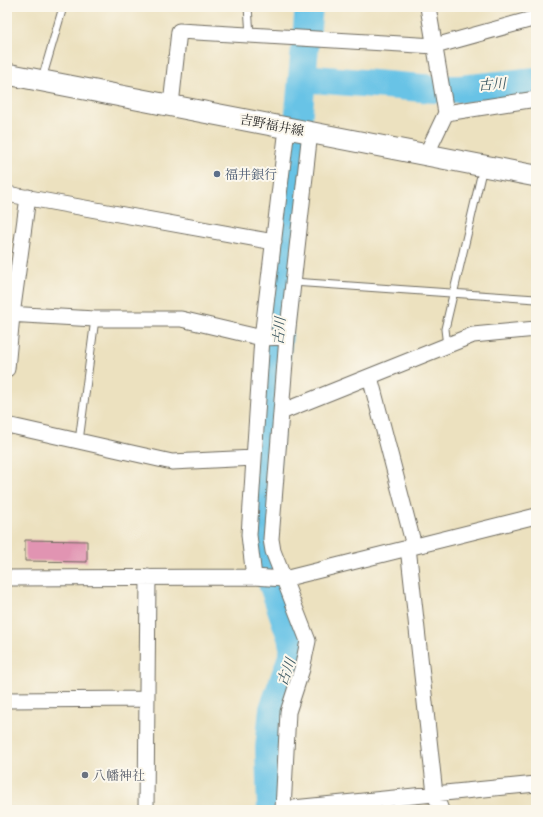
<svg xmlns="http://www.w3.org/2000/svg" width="543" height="817" viewBox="0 0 543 817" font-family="'Gentium Book Plus','Noto Serif JP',serif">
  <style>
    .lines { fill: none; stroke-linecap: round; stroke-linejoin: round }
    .river { stroke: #68c3e6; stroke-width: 28 }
    .building { fill: #e194b2 }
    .service-casing { stroke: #6f6b5f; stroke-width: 9 }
    .minor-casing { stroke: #6f6b5f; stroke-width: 17 }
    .secondary-casing { stroke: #6f6b5f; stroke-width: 23 }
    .service { stroke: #fff; stroke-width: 7 }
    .minor { stroke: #fff; stroke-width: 15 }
    .secondary { stroke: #fff; stroke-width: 21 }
    .service-dot { fill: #5c6f8a; stroke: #fbf7ec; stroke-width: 1.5 }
    .worship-dot { fill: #6b7280; stroke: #fbf7ec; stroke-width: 1.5 }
    .labels { text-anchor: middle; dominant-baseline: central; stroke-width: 4; stroke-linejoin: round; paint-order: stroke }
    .street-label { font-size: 13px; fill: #2b2b2b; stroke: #fbf7ec }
    .service-label { font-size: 13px; fill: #4e5e75; stroke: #fbf7ec; text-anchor: start }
    .worship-label { font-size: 13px; fill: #5b616d; stroke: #fbf7ec; text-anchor: start }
    .water-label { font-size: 14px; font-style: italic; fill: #3d5963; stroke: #fbf7ec }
  </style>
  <rect width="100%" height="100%" fill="#fbf7ec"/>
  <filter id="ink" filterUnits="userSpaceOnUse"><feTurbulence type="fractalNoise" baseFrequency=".025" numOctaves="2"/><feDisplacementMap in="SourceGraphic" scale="8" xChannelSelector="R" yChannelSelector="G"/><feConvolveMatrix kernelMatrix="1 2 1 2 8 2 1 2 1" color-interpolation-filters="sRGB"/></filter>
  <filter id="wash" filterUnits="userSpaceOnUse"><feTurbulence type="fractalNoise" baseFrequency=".012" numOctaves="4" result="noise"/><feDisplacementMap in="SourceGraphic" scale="16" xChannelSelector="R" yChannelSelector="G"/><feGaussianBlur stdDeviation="0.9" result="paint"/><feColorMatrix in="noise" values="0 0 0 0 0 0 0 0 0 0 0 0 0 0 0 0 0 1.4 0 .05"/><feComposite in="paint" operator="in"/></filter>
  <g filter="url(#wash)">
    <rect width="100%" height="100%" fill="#ece1bf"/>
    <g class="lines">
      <path class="river" d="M302 78 309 7
        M271 810 269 748 273 709 294 651 291 637 264 560 260 544 261 530 302 78 434 89H460L536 81"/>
    </g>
    <g id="blocks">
      <path class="building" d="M25 540 87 541V562L25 561Z"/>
    </g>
  </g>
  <g filter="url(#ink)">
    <use href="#blocks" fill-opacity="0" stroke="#6f6b5f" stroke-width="1"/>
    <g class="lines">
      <defs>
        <path id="service" d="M248 7 250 35
          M42 79 63 7
          M293 282 536 299
          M447 346 445 329 483 167
          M79 441 95 319"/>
        <path id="minor" d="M171 105 179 31 435 46 536 18
          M446 113 536 99
          M426 155 446 113 428 7
          M7 194 274 242
          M7 314 95 319H181L262 338 287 337
          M7 369 12 315 28 197
          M370 377 414 546
          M281 412 473 335 536 329
          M7 425 172 462 254 458
          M408 547 435 794 441 810
          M254 577 249 535 262 338 287 128
          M7 578 254 577 284 579 536 516
          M7 700 147 699
          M283 809 536 784
          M146 810 148 577
          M283 810 288 712 302 669 308 641 273 551 271 539 287 337 310 132"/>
        <path id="secondary" d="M7 74 536 176"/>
      </defs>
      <use href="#service" class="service-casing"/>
      <use href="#minor" class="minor-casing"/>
      <use href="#secondary" class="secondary-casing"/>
      <use href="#service" class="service"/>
      <use href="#minor" class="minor"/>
      <use href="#secondary" class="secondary"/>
    </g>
  </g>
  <circle class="service-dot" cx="217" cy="174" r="4"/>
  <circle class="worship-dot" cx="85" cy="775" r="4"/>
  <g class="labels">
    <g class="street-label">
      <text transform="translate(272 125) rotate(11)">吉野福井線</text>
    </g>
    <g class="service-label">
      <text x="225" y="174">福井銀行</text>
    </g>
    <g class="worship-label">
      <text x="93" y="775">八幡神社</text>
    </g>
    <g class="water-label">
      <text transform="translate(492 84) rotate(-4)">古川</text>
      <text transform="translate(279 331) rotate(-85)">古川</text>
      <text transform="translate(286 672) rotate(-70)">古川</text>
    </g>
  </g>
  <rect width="543" height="817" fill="none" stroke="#fbf7ec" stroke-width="24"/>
</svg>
